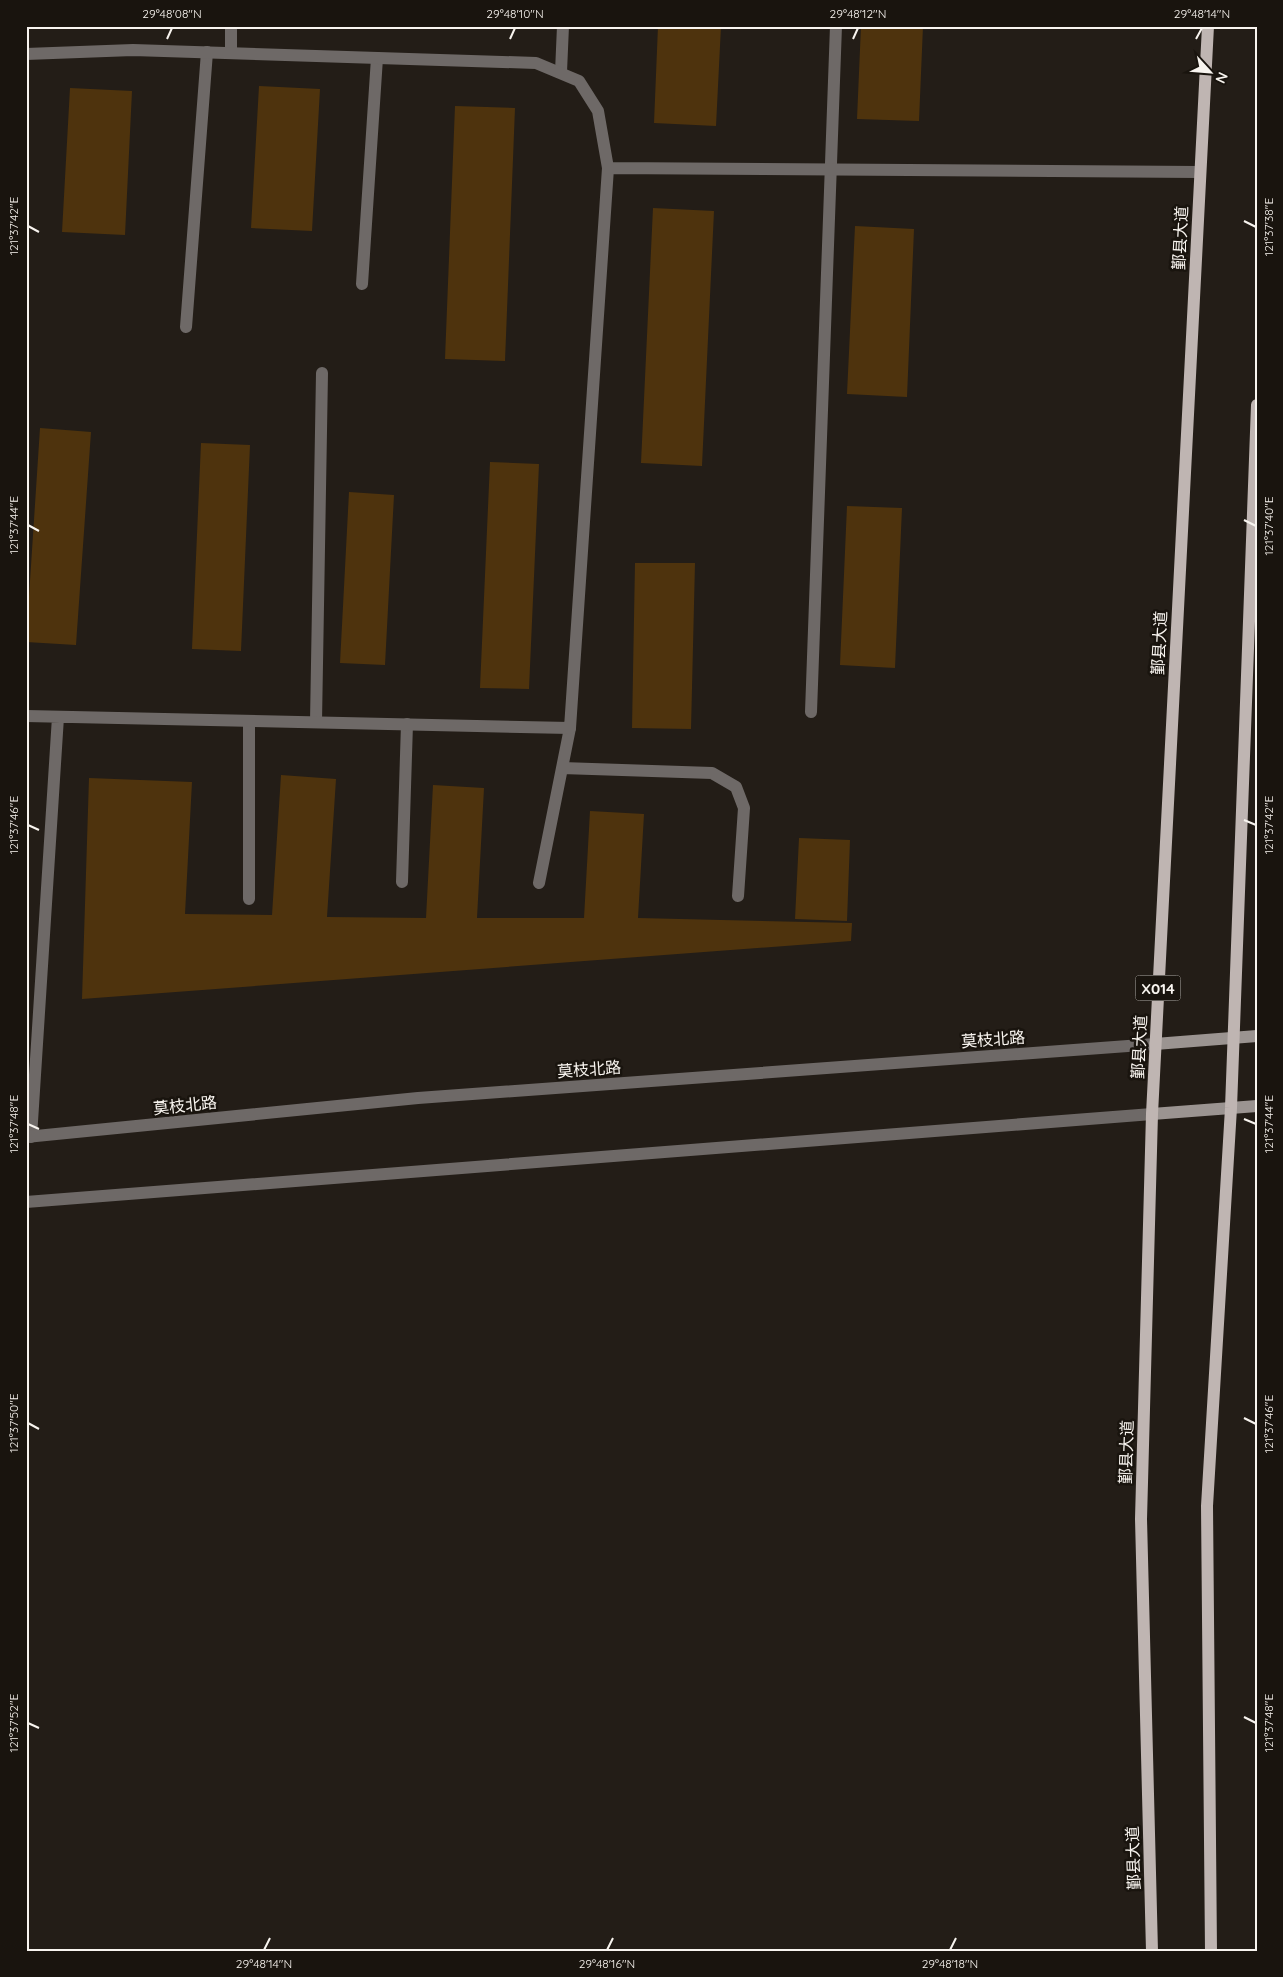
<svg xmlns="http://www.w3.org/2000/svg" width="1283" height="1977" viewBox="0 0 1283 1977" font-family="Quicksand,'Noto Sans SC',sans-serif">
  <style>
    .building { fill: #4e330d }
    .lines { fill: none; stroke-linecap: round; stroke-linejoin: round }
    .service { stroke: #6e6967; stroke-width: 12 }
    .minor { stroke: #6e6967; stroke-width: 12 }
    .tertiary { stroke: #6e6967; stroke-width: 12 }
    .secondary { stroke: #9b9491; stroke-width: 12 }
    .primary { stroke: #bfb5b2; stroke-width: 12 }
    .ticks { fill: none; stroke: #f8f4ef; stroke-width: 2 }
    .labels { text-anchor: middle; dominant-baseline: central; stroke-width: 5; stroke-linejoin: round; paint-order: stroke }
    .shield { fill: #19140e; stroke: #b5b1ac; stroke-width: 1 }
    .shield-label { font-size: 15px; font-weight: bold; fill: #f8f4ef }
    .street-label { font-size: 16px; fill: #f8f4ef; stroke: #19140e }
    .neatline { fill: none; stroke: #f8f4ef; stroke-width: 2 }
    .ticks-label { font-size: 12px; text-anchor: middle; fill: #f8f4ef }
  </style>
  <rect width="100%" height="100%" fill="#231d17"/>
  <path class="building" d="M658 26H721L716 126 654 123Z
    M861 26H923L919 121 857 119Z
    M259 86 320 89 312 231 251 228Z
    M70 88 132 91 125 235 62 232Z
    M455 106 515 108 505 361 445 359Z
    M653 208 714 211 702 466 641 463Z
    M855 226 914 229 907 397 847 394Z
    M40 428 91 432 76 645 26 642Z
    M201 443 250 445 241 651 192 649Z
    M490 462 539 464 529 689 480 688Z
    M349 492 394 495 385 665 340 663Z
    M847 506 902 508 895 668 840 665Z
    M635 563H695L691 729 632 728Z
    M281 775 336 779 327 917 426 918 433 785 484 788 477 918H584L590 811 644 814 638 918 852 923 851 941 82 999 89 778 192 782 185 914 272 915Z
    M799 838 850 840 847 921 795 919Z"/>
  <g class="lines">
    <path class="service" d="M231 53V26
      M561 72 563 26
      M362 284 377 58
      M186 327 207 52
      M811 712 836 26
      M249 721V899
      M316 722 322 373
      M562 768 712 773 736 787 744 808 738 896
      M402 882 407 724
      M539 883 570 728"/>
    <path class="minor" d="M26 54 133 50 536 63 579 81 598 111 608 168
      M26 716 570 728 608 168 1199 172
      M31 1137 58 717"/>
    <path class="tertiary" d="M26 1137 418 1098 1155 1044
      M26 1202 1152 1114"/>
    <path class="secondary" d="M1155 1044 1257 1036
      M1152 1114 1257 1106"/>
    <path class="primary" d="M1152 1951 1141 1519 1152 1114 1208 26
      M1211 1951 1207 1506 1231 1108 1257 405"/>
  </g>
  <path class="ticks" d="M167 39 172 28M510 39 515 28M853 39 858 28M1196 39 1202 28M1244 221 1256 227M28 226 39 232M1244 520 1256 526M28 525 39 531M1244 820 1256 825M28 825 39 830M1244 1119 1256 1124M28 1124 39 1129M1244 1418 1256 1424M28 1423 39 1429M1244 1717 1256 1723M28 1723 39 1728M264 1950 270 1938M607 1950 613 1938M950 1950 956 1938"/>
  <g class="labels">
    <rect class="shield" x="1135.5" y="975.5" width="45" height="25" rx="4"/>
    <g class="shield-label">
      <text x="1158" y="988">X014</text>
    </g>
    <g class="street-label">
      <text transform="translate(1180 238) rotate(-87)">鄞县大道</text>
      <text transform="translate(1159 643) rotate(-87)">鄞县大道</text>
      <text transform="translate(993 1039) rotate(-4)">莫枝北路</text>
      <text transform="translate(1139 1047) rotate(-87)">鄞县大道</text>
      <text transform="translate(589 1069) rotate(-4)">莫枝北路</text>
      <text transform="translate(185 1105) rotate(-6)">莫枝北路</text>
      <text transform="translate(1126 1452) rotate(-88)">鄞县大道</text>
      <text transform="translate(1133 1858) rotate(-92)">鄞县大道</text>
    </g>
  </g>
  <rect width="1283" height="1977" fill="none" stroke="#19140e" stroke-width="55"/>
  <g transform="translate(1210 72) rotate(116)" stroke="#19140e" stroke-width="4" paint-order="stroke">
  <path d="M0-4L9 19L0 12L-9 19Z" fill="#f8f4ef"/>
  <text y="-8" font-size="14" font-weight="bold" text-anchor="middle" fill="#f8f4ef">N</text>
  </g>
  <rect x="28" y="28" width="1228" height="1922" class="neatline"/>
  <g class="ticks-label">
    <text x="172" y="18">29°48'08"N</text>
    <text x="515" y="18">29°48'10"N</text>
    <text x="858" y="18">29°48'12"N</text>
    <text x="1202" y="18">29°48'14"N</text>
    <text transform="translate(14 226) rotate(-90)" y="4">121°37'42"E</text>
    <text transform="translate(1269 227) rotate(-90)" y="4">121°37'38"E</text>
    <text transform="translate(14 525) rotate(-90)" y="4">121°37'44"E</text>
    <text transform="translate(1269 526) rotate(-90)" y="4">121°37'40"E</text>
    <text transform="translate(14 825) rotate(-90)" y="4">121°37'46"E</text>
    <text transform="translate(1269 825) rotate(-90)" y="4">121°37'42"E</text>
    <text transform="translate(14 1124) rotate(-90)" y="4">121°37'48"E</text>
    <text transform="translate(1269 1124) rotate(-90)" y="4">121°37'44"E</text>
    <text transform="translate(14 1423) rotate(-90)" y="4">121°37'50"E</text>
    <text transform="translate(1269 1424) rotate(-90)" y="4">121°37'46"E</text>
    <text transform="translate(14 1723) rotate(-90)" y="4">121°37'52"E</text>
    <text transform="translate(1269 1723) rotate(-90)" y="4">121°37'48"E</text>
    <text x="264" y="1968">29°48'14"N</text>
    <text x="607" y="1968">29°48'16"N</text>
    <text x="950" y="1968">29°48'18"N</text>
  </g>
</svg>
